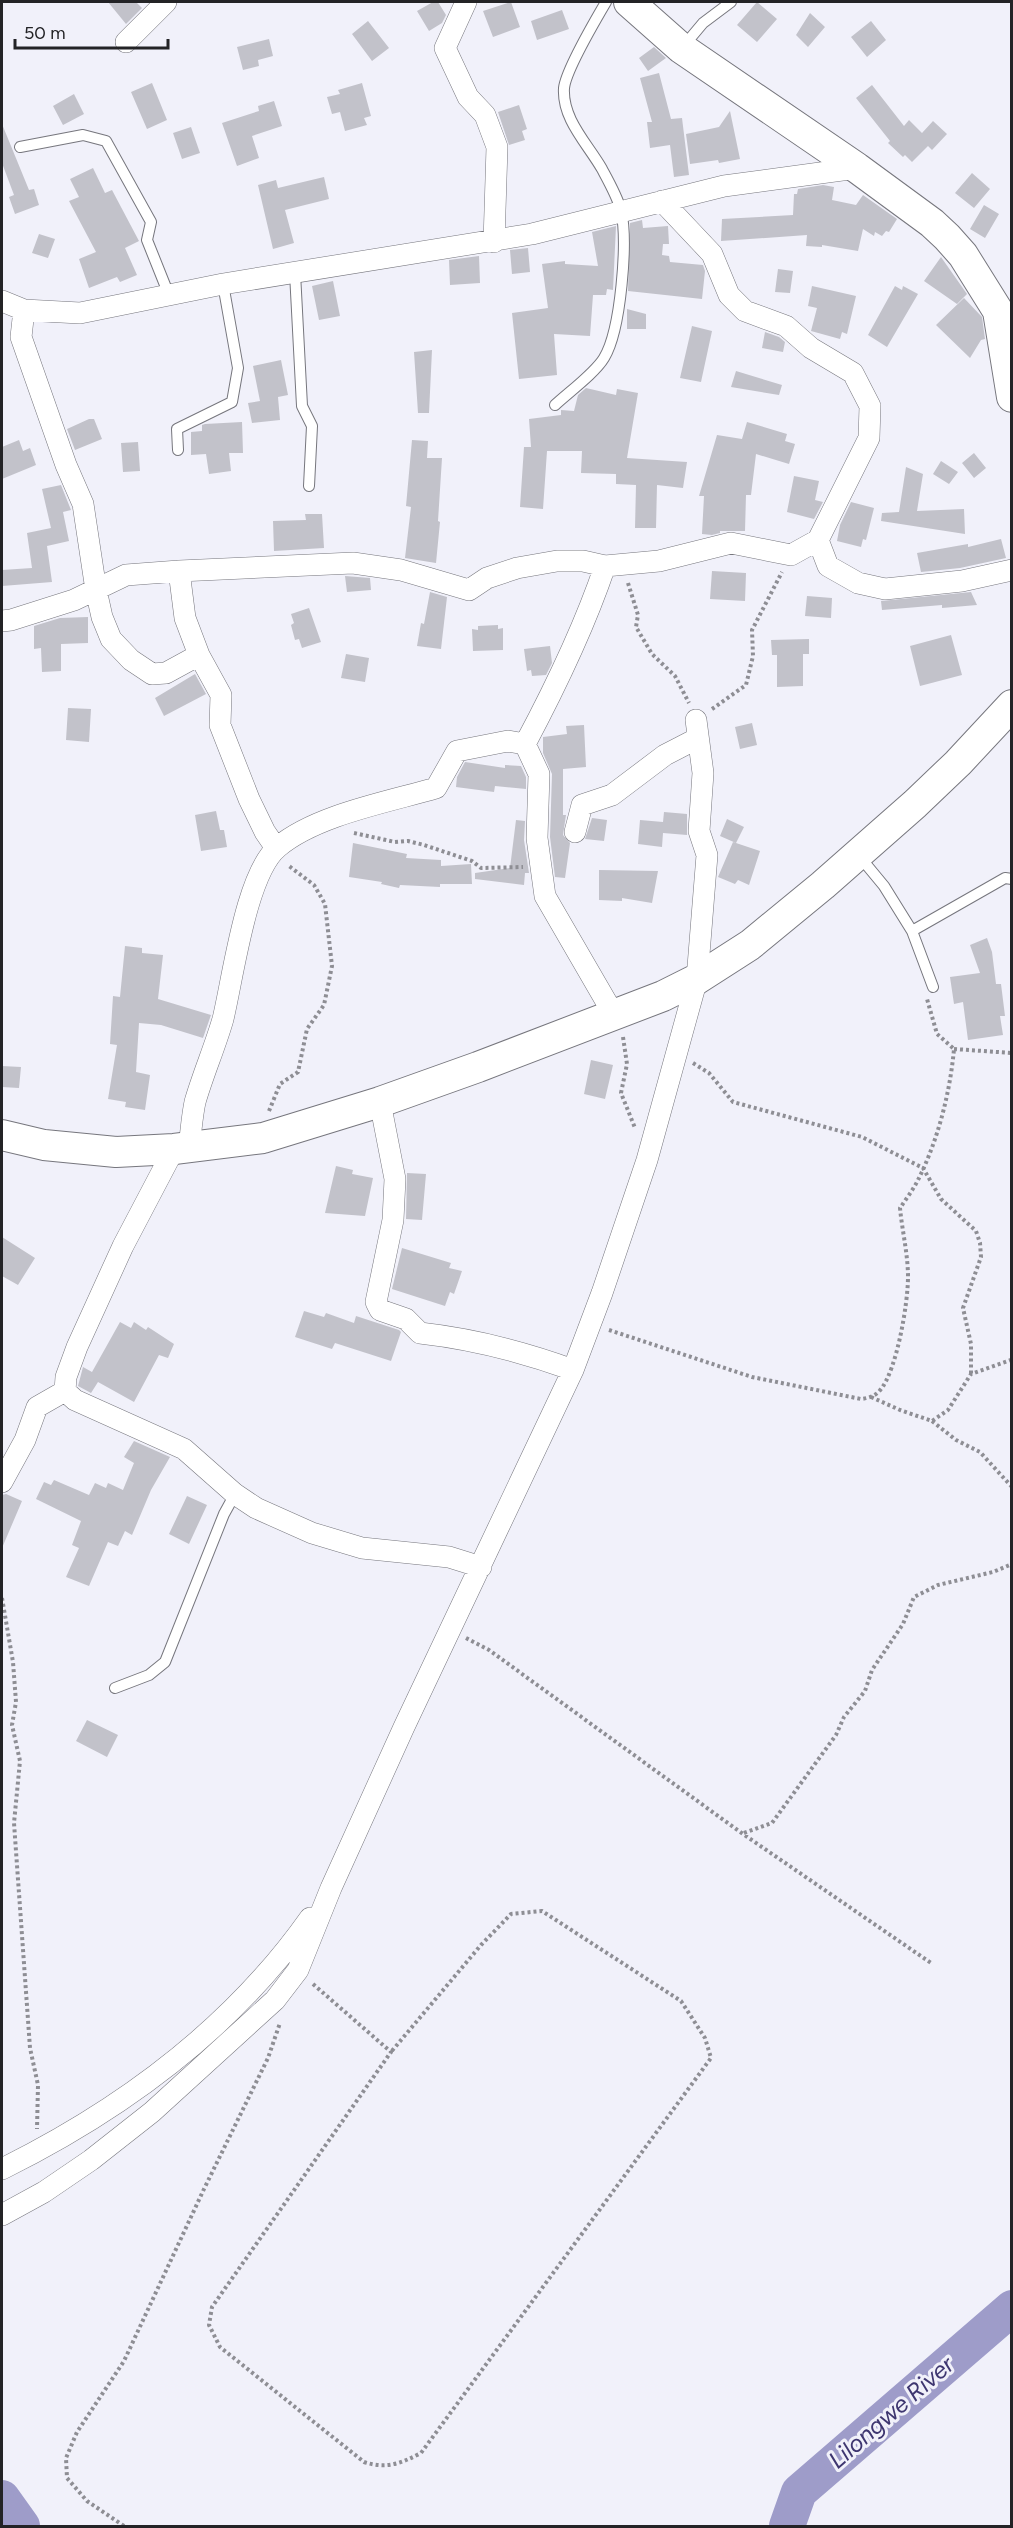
<svg xmlns="http://www.w3.org/2000/svg" width="1013" height="2528" viewBox="0 0 1013 2528" font-family="Figtree,sans-serif">
  <style>
    .lines { fill: none; stroke-linecap: round; stroke-linejoin: round }
    .river { stroke: #9e9cc9; stroke-width: 36 }
    .building { fill: #c2c2ca }
    .lane-casing { stroke: #76767d; stroke-width: 12 }
    .street-casing { stroke: #76767d; stroke-width: 22 }
    .secondary-casing { stroke: #76767d; stroke-width: 32 }
    .path { stroke: #8e8e94; stroke-width: 4; stroke-dasharray: 3 3; stroke-linecap: butt }
    .lane { stroke: #fff; stroke-width: 10 }
    .street { stroke: #fff; stroke-width: 21 }
    .secondary { stroke: #fff; stroke-width: 30 }
    .labels { text-anchor: middle; dominant-baseline: central; stroke-width: 6; stroke-linejoin: round; paint-order: stroke }
    .water-label { font-size: 24px; font-style: italic; fill: #3e3670; stroke: #f1f1fa }
  </style>
  <rect width="100%" height="100%" fill="#f1f1fa"/>
  <g class="lines">
    <path class="river" d="M2 2498 22 2526
      M787 2526 799 2492 1012 2308"/>
  </g>
  <path class="building" d="M108 2H136L142 8 126 24Z
    M433 2H438L446 15 442 23 429 31 417 11Z
    M511 2 520 27 493 37 483 11Z
    M757 2 777 19 757 42 737 25Z
    M562 10 569 29 537 40 531 21Z
    M810 13 825 27 808 47 796 35Z
    M368 21 389 48 372 61 352 34Z
    M871 21 886 40 867 57 851 37Z
    M269 39 273 56 258 60 259 66 243 70 237 47Z
    M654 47 666 58 648 71 639 58Z
    M659 73 671 119 682 118 689 175 674 177 670 145 650 148 647 122H652L640 78Z
    M152 83 167 120 147 129 131 92Z
    M362 83 371 116 364 118 367 125 345 131 340 112 332 114 327 97 340 94 338 90Z
    M872 85 904 126 909 120 922 133 933 121 947 134 932 150 928 146 912 162 905 155 903 157 888 143 890 141 856 98Z
    M74 94 84 114 63 125 53 106Z
    M274 101 282 126 252 136 259 158 237 166 222 123 259 111 258 106Z
    M519 105 527 129 522 131 525 140 509 145 498 112Z
    M730 111 740 159 719 163 718 160 690 164 686 134 719 127Z
    M2 124 29 190 34 189 39 205 15 214 9 197 14 195 2 163Z
    M191 127 200 153 182 159 173 133Z
    M93 168 105 193 112 190 139 241 125 248 137 275 120 282 117 277 89 288 79 259 96 252 69 201 79 197 70 179Z
    M972 173 990 189 974 208 955 193Z
    M324 177 329 199 285 210 294 243 273 249 258 185 276 180 278 188Z
    M823 185 834 187 832 200 856 205 863 195 897 219 889 232 886 231 882 236 875 232 874 236 863 229 858 251 822 245V247L806 246 807 235 721 241 722 219 793 215 794 194H797L798 189Z
    M984 205 999 214 985 238 970 229Z
    M642 220 643 228 668 226 669 244H663L662 255 669 256 670 262 703 265 705 271 702 299 628 291 630 223Z
    M616 226 613 290 607 289 606 295H593L590 336 554 334 557 375 519 379 512 313 548 308 542 264 565 261V264L598 266 592 232Z
    M39 234 55 239 48 258 32 253Z
    M528 248 530 272 512 274 510 250Z
    M479 256 480 283 450 285 449 260Z
    M941 257 967 294 957 304 924 281Z
    M778 269 793 271 790 293 775 292Z
    M333 281 340 316 319 320 312 286Z
    M812 286 856 296 847 334 842 332 840 339 811 331 817 308 808 306Z
    M895 286 902 290 903 286 918 294 887 347 868 335Z
    M964 298 982 317 985 339 981 340 970 358 936 325Z
    M627 309 646 314V329H627Z
    M692 326 712 331 701 382 680 378Z
    M765 332 779 337 785 342 783 352 762 348Z
    M432 350 429 413H418L414 352Z
    M281 360 288 395 278 397 280 420 252 423 248 403 260 401 253 366Z
    M736 371 782 385 779 395 731 387Z
    M586 388 616 395 617 389 638 393 627 458 687 462 683 488 657 485 656 528H635L636 485 616 484V474L581 473 582 451H547L543 509 520 507 524 447H531L529 419 561 415V410L574 411 578 395Z
    M89 419H94L102 439 75 450 67 429Z
    M242 422 243 453H229L231 471 209 474 206 454 191 455V432L202 431V425L205 424Z
    M747 422 787 434 785 441 795 444 789 464 756 454 751 495H746L745 531H720V533L712 535 702 534 704 496H699L717 435 742 439Z
    M19 440 23 451 30 448 36 465 2 479V447Z
    M412 440 428 441 427 458H442L438 521 440 522 436 563 405 558 411 507 406 506Z
    M138 442 140 471 123 472 121 443Z
    M974 453 986 468 974 478 962 463Z
    M941 461 958 472 949 484 933 474Z
    M906 467 923 474 917 511 964 509 965 534 881 521 882 513 899 512Z
    M794 476 819 481 815 500 823 502 814 519 787 512Z
    M61 485 71 510 63 512 69 541 47 546 52 582 2 586V570L32 568 27 533 51 528 42 489Z
    M851 502 874 508 866 540 863 539 861 547 837 541 840 525Z
    M305 514H322L324 548 274 551 273 521 306 520Z
    M1001 539 1006 558 960 568 921 572 917 553 968 544V547Z
    M712 571 746 573 745 601 710 599Z
    M345 576 370 578 371 590 347 592Z
    M430 592 447 597 441 649 417 646 421 623 424 624Z
    M971 592 977 605 942 608V605L882 610 881 601Z
    M807 596 832 598 831 618 805 616Z
    M309 608 321 642 302 648 299 639 295 640 291 625 294 623 291 614Z
    M88 617V643L61 644V671L42 672 41 648 34 649V626L60 618Z
    M498 625V629L503 628V650L473 651 472 629 478 630V626Z
    M951 635 962 675 920 686 910 646Z
    M809 639V654H803V686L777 687V655H772L771 640Z
    M550 646 552 663 546 675 532 676 531 670 527 671 524 649Z
    M346 654 369 658 365 682 341 678Z
    M195 674 206 694 164 716 155 698Z
    M68 708 91 709 89 742 66 740Z
    M752 723 757 745 740 749 735 727Z
    M584 725 586 767 563 769V815H566L563 835 570 843 565 878 555 877 550 837 552 774 543 753V737L567 734 566 726Z
    M465 762 505 768V765L521 766 526 777V789L495 786 494 792 456 787 457 777Z
    M216 811 220 830H224L227 847 201 851 195 815Z
    M664 812 687 814V835L663 833 662 847 638 844 640 820 663 822Z
    M592 818 607 820 604 841 585 839Z
    M727 819 744 827 736 843 720 836Z
    M516 820 525 821 524 840 529 873H525L524 885 475 879V873L510 868Z
    M733 842 760 851 749 885 738 880 735 884 718 877Z
    M353 843 407 854 406 858 441 860V866L471 864 472 884H440V887L400 885 399 888 381 884 382 882 349 877Z
    M599 870 658 871 652 903 622 898V901L599 900Z
    M987 938 992 952 996 984H1001L1005 1016H1000L1003 1035 968 1040 963 1002 954 1004 950 977 980 973 970 945Z
    M125 946 142 948V953L163 955 158 999 211 1015 203 1038 161 1025 139 1023 136 1072 150 1075 145 1110 125 1107 126 1102 108 1099 117 1045 110 1044 113 996 120 997Z
    M591 1060 613 1065 605 1099 584 1094Z
    M2 1066 21 1067 19 1088 2 1087Z
    M336 1166 353 1170 352 1174 373 1178 365 1216 325 1213Z
    M407 1173 426 1174 422 1220 406 1219Z
    M2 1237 35 1258 18 1285 2 1276Z
    M402 1248 451 1263 449 1268 462 1271 454 1294 450 1292 445 1306 392 1289Z
    M304 1311 324 1317 326 1313 354 1323 356 1316 399 1330 401 1332 391 1361 335 1343 332 1349 295 1337Z
    M120 1322 131 1328 134 1322 146 1330 148 1327 174 1344 168 1358 159 1355 134 1402 98 1382 91 1393 78 1386 83 1367 92 1372Z
    M134 1441 170 1457 151 1490 132 1535 125 1531 118 1546 108 1542 89 1586 66 1577 79 1548 72 1545 81 1521 36 1499 44 1482 51 1485 54 1480 89 1495 95 1483 106 1488 108 1483 123 1490 134 1463 124 1457Z
    M6 1494 22 1501 2 1548V1495Z
    M187 1496 207 1505 189 1544 169 1534Z
    M87 1720 118 1735 107 1757 76 1741Z"/>
  <g class="lines">
    <defs>
      <path id="lane" d="M682 48 703 23 731 2
        M20 147 83 135 106 141 151 222 147 240 169 295
        M295 273 302 406 312 426 309 486
        M555 405C569 392 595 373 604 358 621 330 628 242 621 210 617 196 609 182 602 169 587 143 562 119 564 88 566 70 596 19 606 2
        M178 450 177 429 232 402 238 368 223 284
        M860 857 884 886 912 931 933 987
        M912 931 1005 878 1012 879
        M115 1688 149 1675 165 1662 224 1514 235 1494"/>
      <path id="street" d="M466 2 445 48 468 97 485 115 497 147 494 242
        M126 42 166 2
        M662 201 712 254 729 295 745 311 786 326 811 348 853 373 870 406 869 438 818 540 828 566 858 583 885 589 962 581 1012 570
        M2 301 24 310 80 313 223 284 532 234 724 186 857 168
        M24 310 21 337 66 465 83 504 96 590 102 617 111 639 131 660 152 674 166 673 199 655
        M179 571 185 618 199 655 221 695 220 725 249 799 265 832 276 848
        M2 621 11 620 74 600 126 575 179 571 353 563 401 570 469 590 487 578 517 568 557 561H583L605 566 659 561 731 543 791 555 818 540
        M525 744C556 686 584 628 605 566
        M575 832 582 805 612 795 665 755 698 738
        M380 1102 395 1179 393 1220 376 1302 380 1310 406 1319 420 1333C473 1339 524 1352 573 1370
        M189 1147C191 1132 192 1116 195 1102 203 1074 215 1047 223 1019 233 978 246 873 278 847 316 815 388 802 436 788L457 751 508 741 525 744 539 774 537 838 545 896 614 1015
        M174 1149 123 1246 77 1347 66 1377 65 1391 75 1400 184 1449 235 1494 256 1508 312 1533 362 1548 449 1557 481 1567
        M2 1482 25 1440 37 1407 65 1391
        M2 2169C123 2109 231 2030 310 1918
        M2 2215 44 2192 91 2160 152 2112 275 2000 298 1970 331 1888 404 1727 573 1370 602 1293 647 1160 697 979 707 855 699 831 703 773 696 720"/>
      <path id="secondary" d="M629 2 681 48 857 168 932 223 947 237 963 255 998 311 1012 397
        M2 1135 44 1145 116 1152 174 1149 263 1138 380 1102 478 1067 663 996 697 979 750 945 823 885 915 804 958 763 1012 705"/>
    </defs>
    <use href="#lane" class="lane-casing"/>
    <use href="#street" class="street-casing"/>
    <use href="#secondary" class="secondary-casing"/>
    <path class="path" d="M628 583 638 615 636 627 652 654 675 676 689 703
      M712 709 746 685 753 656 752 630 782 572
      M354 833 395 842 408 841 424 845 472 861 481 868 523 867
      M623 1037 627 1064 621 1093 635 1128
      M954 1049 1012 1053
      M693 1063 709 1073 733 1102 862 1137 923 1168 941 1199 976 1231 980 1243 981 1257 963 1308 971 1344V1374
      M269 1111 280 1084 298 1072 307 1029 324 1005 332 966 325 904 314 885 289 866
      M609 1330 752 1377 861 1399C869 1398 876 1396 881 1389 897 1369 908 1303 908 1277 908 1254 902 1230 900 1208 906 1199 913 1190 918 1180 938 1140 950 1093 954 1049L937 1034 927 999
      M871 1397 900 1410 932 1421 948 1410 971 1374 1011 1360
      M932 1421 956 1440 980 1452 1012 1487
      M2 1598 13 1662 16 1702 12 1725 20 1761 14 1823 30 2048 38 2085 37 2129
      M466 1638 489 1650 743 1834 931 1963
      M744 1833 772 1823 836 1735 844 1717 865 1691 872 1670 903 1624 914 1597 938 1585 993 1572 1012 1564
      M313 1984 391 2052 212 2307 209 2325 220 2347 364 2462C386 2469 400 2464 421 2453L711 2058 705 2038 681 2001 542 1911 511 1914 481 1945 391 2052
      M124 2526 87 2501 67 2478 66 2458 77 2432 124 2361 204 2189 268 2058 280 2023"/>
    <use href="#lane" class="lane"/>
    <use href="#street" class="street"/>
    <use href="#secondary" class="secondary"/>
  </g>
  <g class="labels">
    <g class="water-label">
      <text transform="translate(891 2412) rotate(-41)">Lilongwe River</text>
    </g>
  </g>
  <rect width="1013" height="2528" fill="none" stroke="#232326" stroke-width="6"/>
  <path d="M15 39v9h153v-9" fill="none" stroke="#232326" stroke-width="3"/>
  <text x="24" y="39" font-size="18" fill="#232326" stroke="#f1f1fa" stroke-width="4.5" paint-order="stroke">50 m</text>
</svg>
